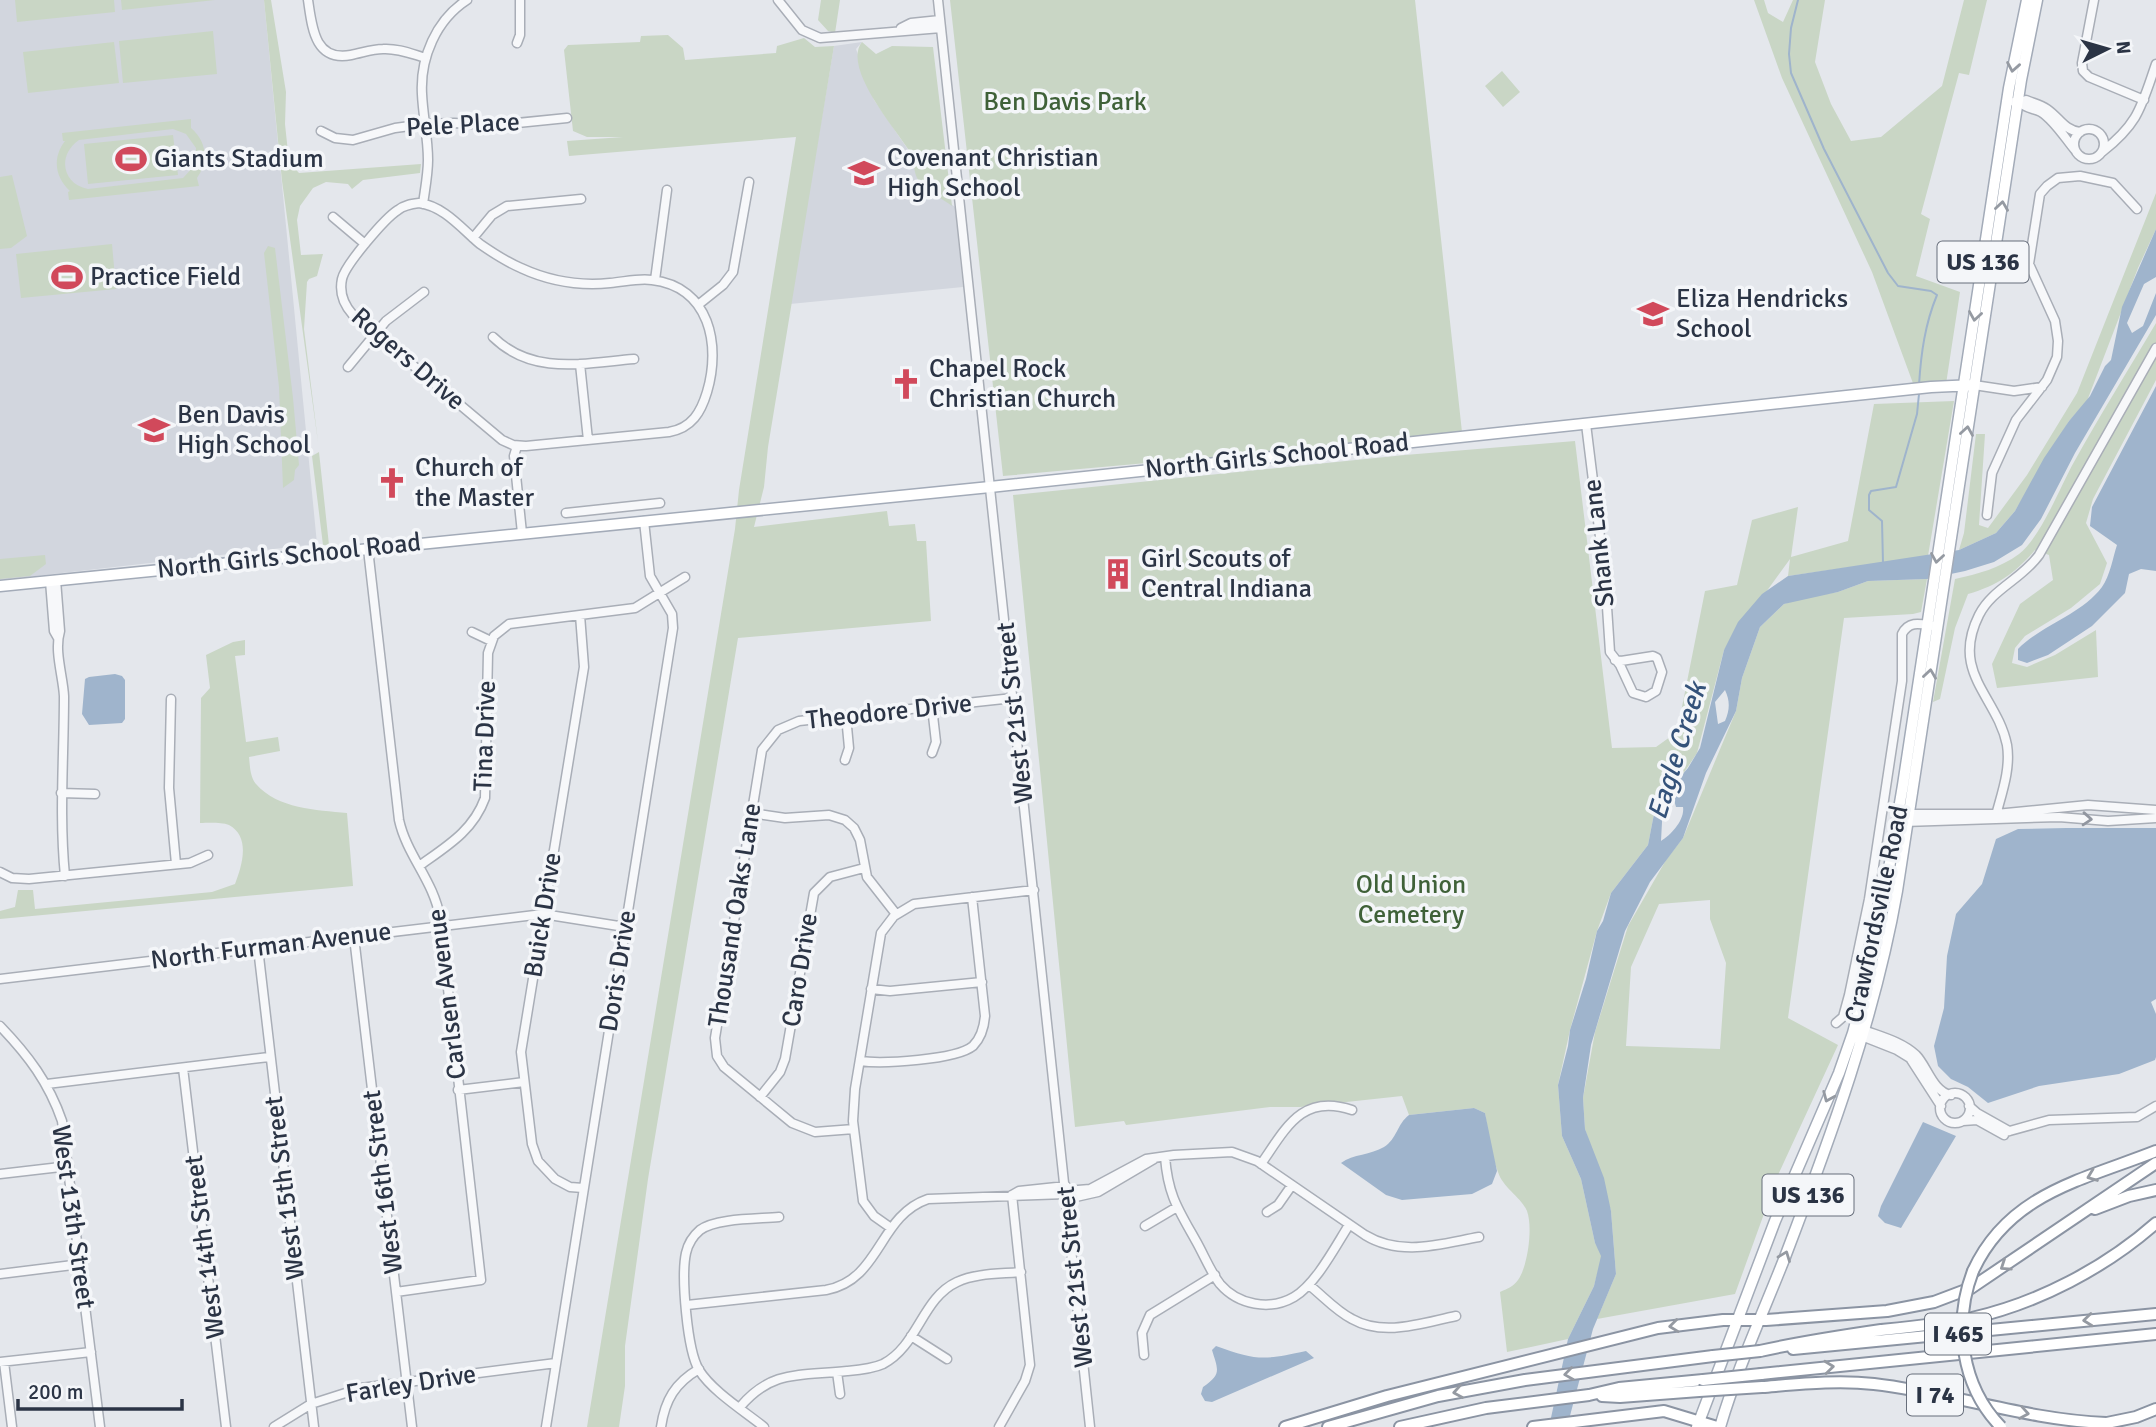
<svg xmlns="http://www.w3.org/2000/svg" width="2156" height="1427" viewBox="0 0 2156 1427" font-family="Signika,sans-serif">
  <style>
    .built { fill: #d2d6de }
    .green { fill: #c9d6c5; fill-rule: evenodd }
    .water { fill: #9fb4cc; fill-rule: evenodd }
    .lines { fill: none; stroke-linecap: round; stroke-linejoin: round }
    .stream { stroke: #9fb4cc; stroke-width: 2 }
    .minor-casing { stroke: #a9aeb7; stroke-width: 11 }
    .major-casing { stroke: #a3abb8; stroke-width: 13 }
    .highway-casing { stroke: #8b94a3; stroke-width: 14 }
    .minor { stroke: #f7f8fa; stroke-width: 8 }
    .major { stroke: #fff; stroke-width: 10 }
    .highway { stroke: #fff; stroke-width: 10 }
    .highway-bridge-casing { stroke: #8b94a3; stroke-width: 14; stroke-linecap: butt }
    .highway-bridge { stroke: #fff; stroke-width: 10 }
    .oneway { stroke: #959aa2 }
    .oneway2 { stroke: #9196a0 }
    .labels { text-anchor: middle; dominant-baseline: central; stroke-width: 7; stroke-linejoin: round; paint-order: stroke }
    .shield { fill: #f4f6f9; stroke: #676e7b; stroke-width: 2 }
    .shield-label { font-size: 24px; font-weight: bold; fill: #2b3445 }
    .park-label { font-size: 26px; fill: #3f6138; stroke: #f4f6f9 }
    .street-label { font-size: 26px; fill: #2b3445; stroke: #f4f6f9 }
    .poi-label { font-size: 26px; fill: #2b3445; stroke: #f4f6f9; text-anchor: start }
    .water-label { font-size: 28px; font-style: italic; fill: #34527a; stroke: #f4f6f9 }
  </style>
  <rect width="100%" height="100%" fill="#e4e7ec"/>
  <path class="built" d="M0 0H264L317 544 0 580Z
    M862 42 856 49 874 100 909 151 918 180 955 207 963 287 790 304 834 46Z"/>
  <path class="green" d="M15 0H114L115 12 17 22Z
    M121 0H215L122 10Z
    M264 0H271L286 92 285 124 289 162 299 173 421 164 420 173 363 180 352 189 348 184 326 182 313 188 300 206 297 220 301 255 323 254 317 276 309 279 307 282 304 329 318 442 282 181Z
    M821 0H840L835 33 828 31 818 20Z
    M950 0H1415L1462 432 1258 453 1003 476Z
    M1754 0H1764L1768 13 1783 22 1793 0H1825L1815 62 1831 104 1851 141 1881 137 1942 86 1964 0H1987L1969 75 1959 73 1921 214 1930 219 1916 276 1960 292 1946 384 1914 386 1872 272 1782 78Z
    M213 31 217 74 123 83 119 41Z
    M668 35 683 48 685 60 776 53 777 46 804 38 815 47 834 46 768 447 764 487 754 527 887 511 889 526 915 524 917 541H926L931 621 738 638 648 1179 625 1346V1386L619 1427H587L735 529 739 490 796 137 569 156 567 141 623 137H587L573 131 564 50 568 45 640 42 641 36Z
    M114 42 119 83 28 93 23 52Z
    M862 42 876 54 892 46 933 47 952 206C943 199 925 190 918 180 913 171 914 158 908 149 894 127 842 67 862 42Z
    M1502 71 1520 92 1503 107 1485 86Z
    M191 119V128C207 142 209 161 197 178L199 186 69 200 68 192 70 191C55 177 52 158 65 141H63L62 133ZM173 129 186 134 196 148 195 165 183 178 88 189C62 184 57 155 79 140Z
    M173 135 178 175 88 184 84 144Z
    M12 175 27 236 11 248 0 249V177Z
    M2156 193V229L2138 268 2087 401 2069 421 2015 511 1996 533 1959 550 1964 533 1976 434H1985L1979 525 1988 528 2027 475 2077 393Z
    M112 244 116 289 21 298 16 254Z
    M268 246 275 248 293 398 299 465 295 470 294 480 283 488 279 387 264 253Z
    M2156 323V380L2093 499 2086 523 2107 563 2100 584 2071 608 2025 636 2015 648 2012 663 2027 667 2055 655 2096 630 2098 677 1997 688 1992 664 2020 604 2053 580 2049 555 2035 550C2014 574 1998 585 1968 594L1955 628 1940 699 1933 702 1955 579C1978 574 2000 568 2019 554 2041 537 2060 487 2074 462 2100 415 2129 369 2156 323Z
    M1954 401 1928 556 1788 576 1790 559 1724 650 1697 753 1683 774 1660 800 1654 814 1648 845 1611 893 1597 931 1570 1030 1558 1085 1562 1136 1581 1179 1595 1243 1602 1256 1594 1286 1568 1339 1507 1352 1500 1292C1507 1289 1514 1286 1518 1280 1528 1266 1533 1227 1527 1211 1521 1197 1503 1188 1498 1172 1491 1154 1488 1131 1485 1113L1474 1108 1409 1115 1402 1096 1300 1107H1270L1126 1125 1124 1121 1075 1127 1013 495 1405 455 1575 441 1612 748 1656 747 1677 732 1705 591 1737 585 1752 520 1798 507 1791 557 1848 541 1874 404Z
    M319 452 329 545H323L312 456Z
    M45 555 46 564 30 576 0 579V559Z
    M1927 579 1921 612 1913 614 1844 618 1788 1018 1838 1045 1778 1175 1735 1294 1597 1319 1616 1274 1611 1211 1585 1129 1583 1098 1595 1032 1628 926 1666 860 1683 838 1736 711 1742 678 1760 627 1784 604 1802 598 1838 592 1868 581ZM1710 900V919L1726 963 1720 1049 1626 1046 1631 967 1659 904Z
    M245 640V655L235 656 246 742 278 737 280 751 249 757C250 766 250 777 256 784 278 809 316 810 347 813L353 886 0 919V911L15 907 18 890H33L35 909 212 892 235 884C242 866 251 837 229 825 221 822 208 823 200 823L201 698 210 688 206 655 233 642Z"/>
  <path class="water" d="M2156 229V277L2144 284 2127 323 2132 333 2143 326 2156 293V315L2075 453 2041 519 2022 545 1994 562 1965 571 1927 579 1868 581 1838 592 1784 604 1760 627 1742 678 1736 711 1706 773 1683 838 1650 882 1625 931 1591 1045 1583 1098 1585 1129 1604 1178 1611 1211 1616 1274 1593 1329 1567 1427H1549L1568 1339 1594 1286 1601 1256 1595 1243 1581 1179 1562 1136 1558 1085 1568 1046 1570 1030 1586 979 1597 931 1603 921 1611 893 1648 845 1654 814 1660 800 1688 768 1700 748 1724 650 1738 622 1762 594 1788 576 1959 550 1996 533 2015 511 2044 458 2069 421 2090 396 2105 366 2111 360 2122 307ZM1725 690C1730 701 1730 709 1725 721L1718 724 1715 702ZM1672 793 1676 807H1683C1685 820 1671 835 1661 841L1663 803Z
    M2156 386V571L2141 569 2129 574 2125 593 2092 626 2048 655 2027 663 2018 660V649C2043 624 2081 615 2102 587 2110 576 2113 557 2117 545L2090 526 2092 507Z
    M115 674 122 676 125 680V719L122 723 89 725 82 714 85 679 89 677Z
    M2067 828H2156V999L2151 1002 2156 1014V1057L2155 1060 2119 1074 2039 1086 1988 1103 1968 1087 1951 1079 1938 1066 1934 1046 1944 1008 1947 956 1956 914 1982 884 1996 839 2018 829Z
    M1474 1108 1485 1113 1497 1171 1492 1184 1472 1194 1402 1200 1386 1195 1341 1163C1353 1154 1371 1155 1384 1147 1397 1139 1397 1124 1409 1115Z
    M1923 1122 1956 1136 1901 1228 1885 1223 1878 1216 1881 1206Z
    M1216 1346C1257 1361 1264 1360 1306 1351L1314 1358 1212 1402 1205 1401 1201 1394 1203 1387C1222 1374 1218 1370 1212 1350Z"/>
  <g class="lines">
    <path class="stream" d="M1798 0 1791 28 1789 54 1791 73 1824 149 1888 273 1898 286 1931 291 1937 295C1925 324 1921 353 1919 385
      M1883 563 1882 521 1869 510V495L1871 491 1896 487 1917 414 1919 394"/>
    <defs>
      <path id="minor" d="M308 0C312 26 314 62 351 55 362 53 372 49 383 49 398 48 412 54 426 58
        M778 0 802 30 820 38 941 28
        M938 0 1090 1427
        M2094 0 2082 63 2083 71 2089 77 2144 100
        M901 28 911 23 940 20
        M517 43 520 35V0
        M2014 102 2021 103 2026 100C2033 103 2041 105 2047 109 2060 118 2064 130 2080 132
        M2021 103C2026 109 2034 108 2041 112 2054 120 2065 138 2075 150
        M2074 144a15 15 0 1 1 30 0a15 15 0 1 1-30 0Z
        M321 131 335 138 353 140 395 128 425 124 454 123 497 125 567 118
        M2102 152C2139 123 2141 107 2156 64
        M419 203C444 206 462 229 480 244 493 253 507 262 521 268 549 281 580 286 610 283 624 282 638 278 652 280 710 287 721 345 707 392 701 412 692 428 669 432L526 446 513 445 502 440 353 315C344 305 339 293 342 279 345 265 385 218 398 210 404 205 411 204 419 203Z
        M423 204C425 189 428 174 428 160 428 138 423 116 422 94 420 58 436 20 467 0
        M333 217 365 244
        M473 238 492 215 507 206 581 199
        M655 280 667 190
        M698 305 723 285 733 272 749 182
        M493 337C533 376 584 363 634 359
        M580 364 588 440
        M348 367 386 321 424 292
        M1974 385 2014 391 2042 387
        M1586 424 1605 577 1610 652 1620 665 1633 693 1646 697 1656 691 1662 672 1657 658 1653 656 1621 661 1615 660
        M517 446 514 456 522 533
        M566 513 660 503
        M1987 515 1992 473 2016 420 2047 380 2057 357 2058 341 2055 321 2029 264 2040 194 2047 186 2058 178 2080 176 2113 183 2137 209
        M368 549 399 820C407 856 434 881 440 918L481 1280 396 1292
        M56 580 60 631C54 651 63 676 64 696 64 756 59 815 65 876
        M50 581 54 631 58 638
        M580 615 584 667 521 1052 532 1144 538 1161 555 1179 570 1187 583 1188
        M472 632 491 641
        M171 699 169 788 176 864
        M932 753 936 742 932 707
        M845 760 849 748 846 716
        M61 793 95 794
        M751 813 785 818 829 815 845 820 854 828 860 840 867 877 896 914
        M1904 814H1996L2088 805 2156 810
        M1995 819C2001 795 2011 770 2007 745 1997 696 1950 673 1979 615 1992 589 2022 579 2039 555L2156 348
        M1904 822 2059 817 2108 821 2156 818
        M419 866C447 846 473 831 485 798L488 653 494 636 509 624 635 608 685 577
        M0 872 12 878 29 879 190 863 208 855
        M354 937 412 1427
        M258 948 314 1427
        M0 979 543 914 625 927
        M871 989 890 991 982 982
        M1836 1023 1843 1017 1849 995 1869 899 1902 681V634C1909 620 1921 624 1933 626
        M0 1026C28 1055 49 1083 62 1121L100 1427
        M1861 1029C1879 1036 1901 1041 1916 1055 1927 1066 1933 1092 1951 1095
        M1859 1035 1897 1050 1910 1058 1941 1106
        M860 1061C882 1064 956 1060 973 1046 981 1038 984 1028 985 1016L972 897
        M183 1068 226 1427
        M47 1084 269 1057
        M458 1090 524 1082
        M1940 1108a15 15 0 1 1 30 0a15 15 0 1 1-30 0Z
        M760 1097 780 1072 785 1059 814 893 830 877 864 868
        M1969 1106 1977 1113 2009 1131
        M1963 1121 1977 1120 2004 1135
        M854 1129 815 1132 792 1123 724 1067 717 1056 715 1038 762 750 778 730 799 721 1013 698
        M2006 1132 2049 1120 2137 1117 2156 1106
        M1165 1157C1168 1195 1178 1209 1196 1241 1204 1255 1210 1271 1220 1284 1238 1305 1270 1311 1294 1297 1316 1284 1335 1247 1349 1225
        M1261 1164C1286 1128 1302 1093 1352 1110
        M0 1174 69 1166
        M1066 1191 1090 1189 1146 1159 1174 1155 1232 1152 1257 1161 1365 1235C1401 1257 1440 1244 1479 1237
        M1012 1195 1019 1191 1066 1186
        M1067 1199 1098 1192 1154 1159
        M1267 1212 1278 1205 1292 1185
        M1145 1226 1177 1207
        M891 1228 874 1216 863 1201 853 1121 855 1089 881 933 894 916 914 904 1034 890
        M0 1274 81 1264
        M1309 1285C1323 1296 1336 1311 1352 1319 1384 1337 1422 1323 1456 1316
        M687 1305 826 1290C881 1280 878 1216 928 1199L1066 1194
        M911 1336 947 1359
        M1144 1355 1142 1333 1150 1315 1215 1275
        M0 1362 91 1352
        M4 1362 12 1427
        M837 1372 840 1394
        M740 1407C772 1369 801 1376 847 1371 859 1370 872 1369 883 1364 918 1346 922 1298 957 1282 976 1273 1000 1274 1021 1272
        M274 1427 311 1404 361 1388 556 1363
        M546 1427 673 628 672 614 650 576 644 521
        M661 1427C665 1400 675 1383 699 1369
        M764 1427C744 1411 712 1391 699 1370 687 1350 681 1276 686 1253 688 1244 693 1236 700 1230 716 1218 758 1219 779 1217
        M999 1427 1025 1381 1030 1365 1012 1195"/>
      <path id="major" d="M0 586 990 487 1931 387 1974 385
        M1697 1427 1775 1221 1839 1073 1853 1033 1877 940 1903 785 2009 88 2027 0
        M1720 1427C1737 1369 1763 1313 1785 1257 1830 1139 1875 1017 1897 891L2021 80 2037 0"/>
      <path id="highway" d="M2095 1209 2129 1196 2156 1190
        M1973 1271C2009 1193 2083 1180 2156 1151
        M1793 1349 2156 1314
        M1760 1351C1800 1342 1840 1336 1881 1330 1911 1327 1942 1324 1972 1318 2038 1303 2105 1268 2156 1223
        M1761 1374 2156 1334
        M1762 1387C1800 1384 1837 1380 1874 1384 1952 1393 2027 1420 2106 1423
        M1602 1396 1620 1397 1699 1391
        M2102 1424 2136 1417 2156 1409
        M1285 1427 1387 1396 1658 1328 1723 1320H1766L1887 1311 1934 1302 1971 1288 2156 1163
        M1328 1427 1438 1396 1525 1380 1713 1356
        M1400 1427 1486 1408 1589 1395 1619 1388 1703 1380
        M1533 1427 1664 1411 1717 1427"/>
    </defs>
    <use href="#minor" class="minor-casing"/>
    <use href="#major" class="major-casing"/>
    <use href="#highway" class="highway-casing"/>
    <use href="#minor" class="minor"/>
    <use href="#major" class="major"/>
    <use href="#highway" class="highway"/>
    <defs>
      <path id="highway-bridge" d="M1973 1271C1953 1323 1961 1386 2001 1427
        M1713 1356 1760 1351
        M1703 1380 1761 1374
        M1699 1391 1762 1387"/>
    </defs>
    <use href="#highway-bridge" class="highway-bridge-casing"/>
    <use href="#highway-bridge" class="highway-bridge"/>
  </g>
  <defs><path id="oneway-chevron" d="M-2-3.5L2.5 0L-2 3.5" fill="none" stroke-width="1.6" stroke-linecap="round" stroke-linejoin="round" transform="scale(1.75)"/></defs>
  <g class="oneway">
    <use href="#oneway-chevron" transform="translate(2013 67) rotate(100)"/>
    <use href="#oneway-chevron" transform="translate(2002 206) rotate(-82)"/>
    <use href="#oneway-chevron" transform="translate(1975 316) rotate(99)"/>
    <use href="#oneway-chevron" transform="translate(1967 431) rotate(-81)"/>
    <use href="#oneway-chevron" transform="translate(1937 558) rotate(99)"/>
    <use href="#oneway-chevron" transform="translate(1930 674) rotate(-82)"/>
    <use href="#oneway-chevron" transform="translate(1828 1097) rotate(113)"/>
    <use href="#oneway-chevron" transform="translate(2092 1176) rotate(159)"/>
    <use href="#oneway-chevron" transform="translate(1785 1256) rotate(-69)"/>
    <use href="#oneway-chevron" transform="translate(2005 1266) rotate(146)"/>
    <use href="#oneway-chevron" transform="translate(2088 1320) rotate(174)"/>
    <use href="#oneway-chevron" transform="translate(1674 1326) rotate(173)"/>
    <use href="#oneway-chevron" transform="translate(1829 1367) rotate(-6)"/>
    <use href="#oneway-chevron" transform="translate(1569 1374) rotate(172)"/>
    <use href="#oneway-chevron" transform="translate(1458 1392) rotate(170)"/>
    <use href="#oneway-chevron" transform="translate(2024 1413) rotate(10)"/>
  </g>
  <use class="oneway2" href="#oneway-chevron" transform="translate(2087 819) rotate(4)"/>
  <defs>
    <symbol id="stadium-bare" viewBox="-9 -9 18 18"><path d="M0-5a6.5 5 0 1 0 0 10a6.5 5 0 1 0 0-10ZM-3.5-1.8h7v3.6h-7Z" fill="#d1495b" stroke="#f4f6f9" stroke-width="2.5" paint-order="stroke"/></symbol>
    <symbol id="school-bare" viewBox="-9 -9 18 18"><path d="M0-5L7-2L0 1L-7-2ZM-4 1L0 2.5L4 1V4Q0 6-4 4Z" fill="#d1495b" stroke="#f4f6f9" stroke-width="2.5" paint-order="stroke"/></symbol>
    <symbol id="church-bare" viewBox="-9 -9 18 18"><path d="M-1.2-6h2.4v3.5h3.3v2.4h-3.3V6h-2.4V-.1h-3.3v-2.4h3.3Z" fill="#d1495b" stroke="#f4f6f9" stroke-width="2.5" paint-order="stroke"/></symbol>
    <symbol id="building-bare" viewBox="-9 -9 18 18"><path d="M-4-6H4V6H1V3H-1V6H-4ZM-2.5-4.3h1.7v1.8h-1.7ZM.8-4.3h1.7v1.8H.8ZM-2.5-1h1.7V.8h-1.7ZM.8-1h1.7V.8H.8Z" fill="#d1495b" stroke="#f4f6f9" stroke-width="2.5" paint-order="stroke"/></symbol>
  </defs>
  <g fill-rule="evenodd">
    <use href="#stadium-bare" x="109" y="137" width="44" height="44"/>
    <use href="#school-bare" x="842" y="151" width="44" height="44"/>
    <use href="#stadium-bare" x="45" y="255" width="44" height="44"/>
    <use href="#school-bare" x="1631" y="292" width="44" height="44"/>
    <use href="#church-bare" x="884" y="362" width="44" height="44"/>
    <use href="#school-bare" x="132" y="408" width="44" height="44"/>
    <use href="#church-bare" x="370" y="461" width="44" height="44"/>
    <use href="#building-bare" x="1096" y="552" width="44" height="44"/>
  </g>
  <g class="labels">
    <g class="shield">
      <rect x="1937.5" y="241.5" width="91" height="41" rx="5"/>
      <rect x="1762.5" y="1174.5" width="91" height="41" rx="5"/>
      <rect x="1925" y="1313.5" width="66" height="41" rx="5"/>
      <rect x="1907" y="1374.5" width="56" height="41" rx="5"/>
    </g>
    <g class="shield-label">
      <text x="1983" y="262">US 136</text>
      <text x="1808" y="1195">US 136</text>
      <text x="1958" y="1334">I 465</text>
      <text x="1935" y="1395">I 74</text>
    </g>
    <g class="park-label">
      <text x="1065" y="102">Ben Davis Park</text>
      <text x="1411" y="885">Old Union<tspan x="1411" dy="30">Cemetery</tspan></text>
    </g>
    <g class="street-label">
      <text transform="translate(463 125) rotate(-3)">Pele Place</text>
      <text transform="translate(408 359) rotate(41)">Rogers Drive</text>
      <text transform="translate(1277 456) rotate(-6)">North Girls School Road</text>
      <text transform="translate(1599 543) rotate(-96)">Shank Lane</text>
      <text transform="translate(289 556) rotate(-6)">North Girls School Road</text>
      <text transform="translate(889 712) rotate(-6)">Theodore Drive</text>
      <text transform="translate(1015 713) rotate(-96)">West 21st Street</text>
      <text transform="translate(485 736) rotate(-88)">Tina Drive</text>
      <text transform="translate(1877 914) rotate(-78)">Crawfordsville Road</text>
      <text transform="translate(543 915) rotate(-81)">Buick Drive</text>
      <text transform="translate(735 915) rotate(-81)">Thousand Oaks Lane</text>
      <text transform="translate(271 946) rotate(-7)">North Furman Avenue</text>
      <text transform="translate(800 970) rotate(-81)">Caro Drive</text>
      <text transform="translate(618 971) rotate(-81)">Doris Drive</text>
      <text transform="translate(447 994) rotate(-97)">Carlsen Avenue</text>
      <text transform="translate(383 1182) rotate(-97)">West 16th Street</text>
      <text transform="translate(285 1188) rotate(-97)">West 15th Street</text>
      <text transform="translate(73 1217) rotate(82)">West 13th Street</text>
      <text transform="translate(205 1247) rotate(-97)">West 14th Street</text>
      <text transform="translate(1075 1277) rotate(-96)">West 21st Street</text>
      <text transform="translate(411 1384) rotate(-9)">Farley Drive</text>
    </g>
    <g class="poi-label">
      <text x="887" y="158">Covenant Christian<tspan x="887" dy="30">High School</tspan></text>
      <text x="154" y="159">Giants Stadium</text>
      <text x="90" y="277">Practice Field</text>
      <text x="1676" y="299">Eliza Hendricks<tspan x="1676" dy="30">School</tspan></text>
      <text x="929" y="369">Chapel Rock<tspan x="929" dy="30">Christian Church</tspan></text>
      <text x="177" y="415">Ben Davis<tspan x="177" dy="30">High School</tspan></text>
      <text x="415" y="468">Church of<tspan x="415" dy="30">the Master</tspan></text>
      <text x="1141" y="559">Girl Scouts of<tspan x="1141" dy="30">Central Indiana</tspan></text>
    </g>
    <g class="water-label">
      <text transform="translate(1677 751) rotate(-73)">Eagle Creek</text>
    </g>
  </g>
  <g transform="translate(2107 49) rotate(85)" stroke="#f4f6f9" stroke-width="5" paint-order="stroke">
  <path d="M0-5L12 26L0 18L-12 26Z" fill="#2b3445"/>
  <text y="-10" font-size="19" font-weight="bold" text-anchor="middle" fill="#2b3445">N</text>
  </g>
  <path d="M18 1399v10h164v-10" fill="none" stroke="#2b3445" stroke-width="3.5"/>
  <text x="28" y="1399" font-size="21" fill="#2b3445" stroke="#f4f6f9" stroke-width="5" paint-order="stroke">200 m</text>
</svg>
